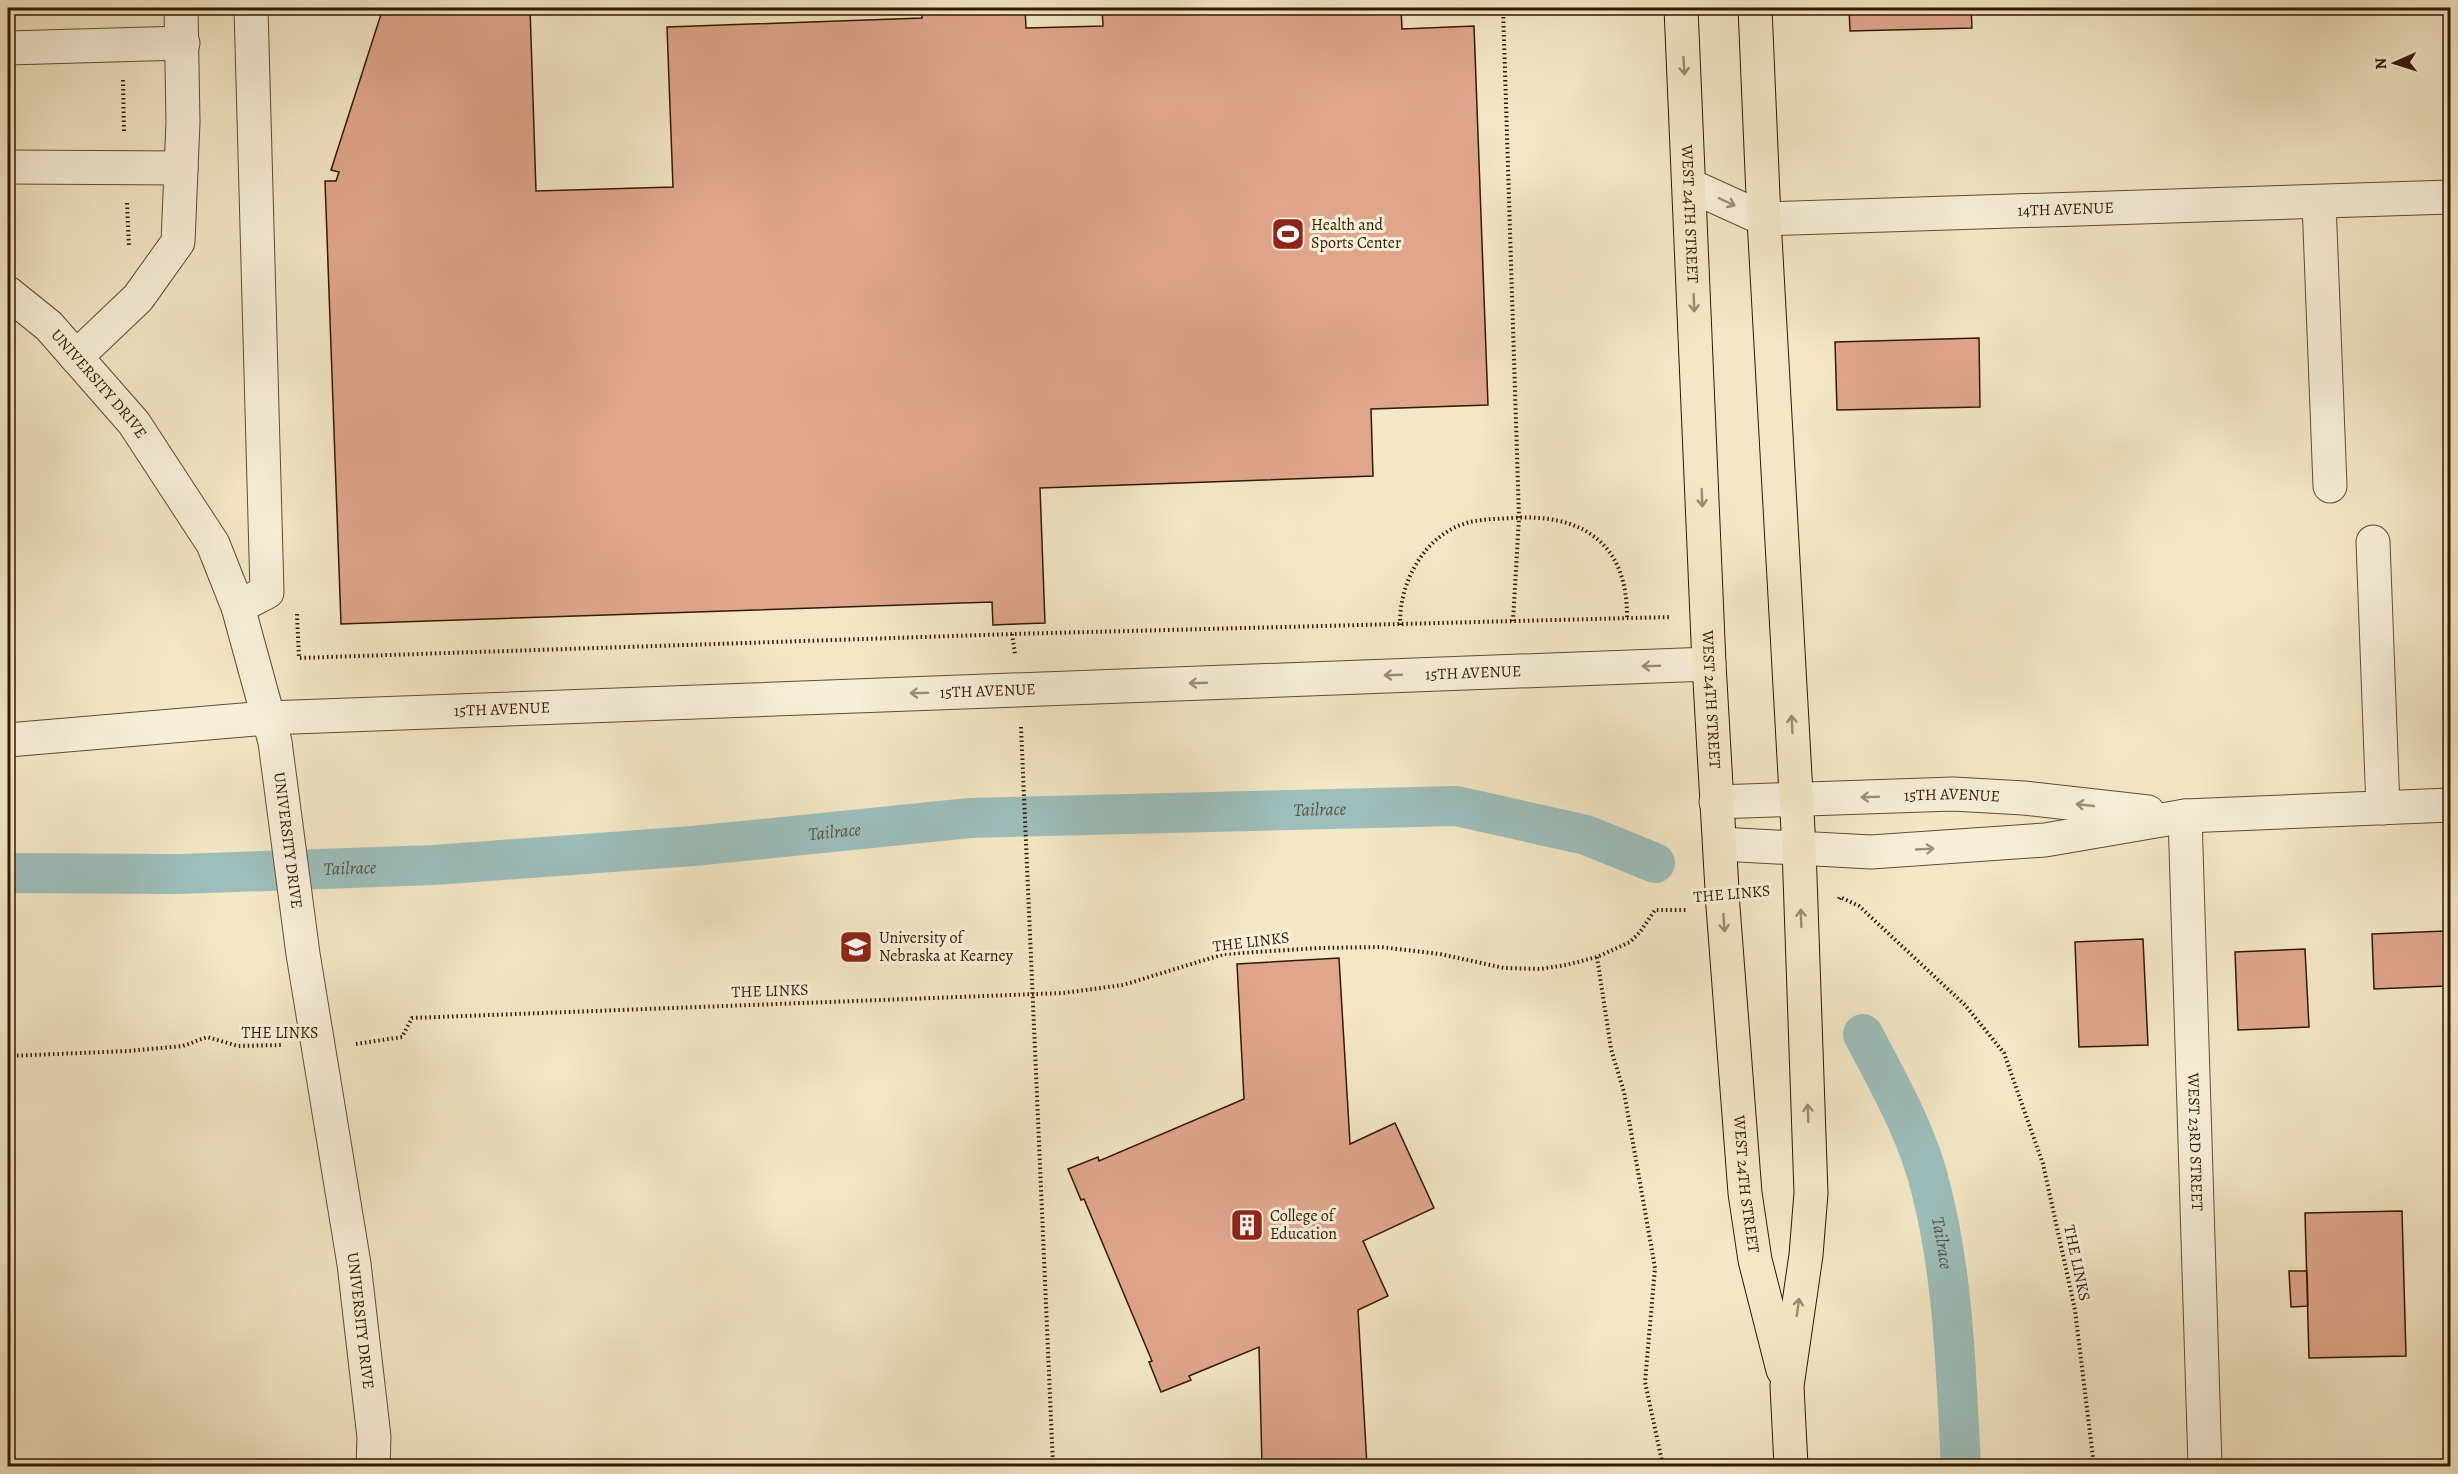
<svg xmlns="http://www.w3.org/2000/svg" width="2458" height="1474" viewBox="0 0 2458 1474" font-family="Alegreya,serif">
  <style>
    .lines { fill: none; stroke-linecap: round; stroke-linejoin: round }
    .canal { stroke: #9dbebb; stroke-width: 40 }
    .building { fill: #e0a68c; stroke: #341800; stroke-width: 1.5 }
    .minor-casing { stroke: #644c31; stroke-width: 35 }
    .major-casing { stroke: #341800; stroke-width: 35 }
    .path { stroke: #341800; stroke-width: 4; stroke-dasharray: 1.5 3; stroke-linecap: butt }
    .minor { stroke: #f7efd9; stroke-width: 33 }
    .major { stroke: #f3e7c5; stroke-width: 33 }
    .oneway { stroke: #9d8a6c }
    .oneway2 { stroke: #9f8e77 }
    .labels { text-anchor: middle; dominant-baseline: central; stroke-width: 6; stroke-linejoin: round; paint-order: stroke }
    .street-label { font-size: 16px; fill: #341800; stroke: #f7efd9 }
    .poi-label { font-size: 16px; fill: #341800; stroke: #f7efd9; text-anchor: start }
    .water-label { font-size: 18px; font-style: italic; fill: #595241; stroke: #f7efd9 }
  </style>
  <rect width="100%" height="100%" fill="#f3e7c5"/>
  <filter id="stains"><feTurbulence type="fractalNoise" baseFrequency=".00333" numOctaves="4"/><feColorMatrix values="0 0 0 0 .2 0 0 0 0 .09 0 0 0 0 .02 0 0 0 .5 -.17"/></filter>
  <radialGradient id="worn" r=".72"><stop offset=".6" stop-color="#630" stop-opacity="0"/><stop offset="1" stop-color="#630" stop-opacity=".3"/></radialGradient>
  <g class="lines">
    <g class="canal">
      <path id="s1" d="M8 873 180 874 434 865 693 846 970 818 1456 806 1586 835 1655 863"/>
      <path id="s2" d="M1863 1034C1889 1084 1918 1134 1931 1189 1954 1279 1956 1374 1961 1466"/>
    </g>
  </g>
  <path class="building" d="M383 8 405 12 414 8H530L536 191 673 187 667 27 922 18 921 8H1025L1026 28 1103 26 1102 8H1401L1402 29 1474 26 1488 405 1371 409 1373 476 1040 488 1045 623 993 625 992 602 341 624 325 181H336L339 172 331 170Z
    M1849 8H1971L1972 28 1850 31Z
    M1979 338 1980 407 1837 410 1835 342Z
    M2445 931 2447 986 2374 989 2372 934Z
    M2143 939 2148 1045 2079 1047 2075 942Z
    M2305 949 2309 1027 2238 1030 2235 952Z
    M1339 958 1350 1144 1395 1123 1434 1208 1363 1241 1388 1296 1358 1310 1367 1466H1262L1259 1347 1189 1376 1191 1380 1161 1392 1149 1362 1152 1361 1084 1199 1081 1200 1068 1169 1098 1157 1099 1161 1244 1099 1237 964Z
    M2402 1211 2406 1356 2309 1358 2305 1213Z
    M2289 1271H2307L2308 1306 2291 1307Z
    M2409 1460V1466H2312V1462Z"/>
  <g class="lines">
    <defs>
      <g id="minor">
        <path d="M8 48 183 43"/>
        <path d="M8 167 181 168"/>
        <path id="s3" d="M1689 185 1764 219 2450 197"/>
        <path d="M2319 202 2330 486"/>
        <path id="s4" d="M8 293 49 326 134 423 213 544 238 607 275 742 303 954 354 1264 374 1437 373 1466"/>
        <path d="M76 357 138 298 178 242 183 122 181 8"/>
        <path d="M2373 542 2383 808"/>
        <path d="M238 607 267 592 251 8"/>
        <path id="s5" d="M8 740 267 718 1709 664"/>
        <path id="s6" d="M1716 802 1953 794 2024 798 2148 812"/>
        <path id="s7" d="M2185 816 2205 1466"/>
        <path d="M1720 844 1871 852 2045 840 2185 816 2450 805"/>
      </g>
      <g id="major">
        <path id="s8" d="M1681 8 1709 664 1723 907 1745 1193 1755 1260 1783 1370"/>
        <path d="M1755 8 1764 219 1799 848 1811 1193 1806 1255 1787 1386 1791 1466"/>
      </g>
    </defs>
    <use href="#minor" class="minor-casing"/>
    <use href="#major" class="major-casing"/>
    <path class="path" d="M1503 8 1519 518 1513 621
      M123 80 124 133
      M127 203 129 247
      M297 614 299 658 1012 634 1671 617
      M1400 625C1399 582 1425 533 1470 522 1483 519 1497 519 1511 518 1582 513 1628 543 1627 618
      M1012 634 1015 654
      M1021 727 1053 1466
      M1839 899 1840 897 1859 906 1965 1005 2004 1053 2043 1164 2075 1310 2094 1466
      M1597 957 1611 1049 1624 1092 1655 1268 1645 1382 1663 1466
      M356 1044 402 1037 412 1018 1063 993 1123 985 1224 954 1319 948 1381 947 1440 954 1504 968 1540 969 1566 965 1597 957 1630 942 1640 932 1655 910H1688
      M8 1056 128 1051 183 1046 207 1037 238 1046 282 1045"/>
    <use href="#minor" class="minor"/>
    <use href="#major" class="major"/>
  </g>
  <defs><path id="oneway-shaft" d="M-6 0H5M1.5-3L5.5 0L1.5 3" fill="none" stroke-width="1.6" stroke-linecap="round" stroke-linejoin="round" transform="scale(1.5)"/></defs>
  <g class="oneway">
    <use href="#oneway-shaft" transform="translate(1684 66) rotate(87)"/>
    <use href="#oneway-shaft" transform="translate(1694 303) rotate(88)"/>
    <use href="#oneway-shaft" transform="translate(1702 498) rotate(88)"/>
    <use href="#oneway-shaft" transform="translate(1792 724) rotate(-93)"/>
    <use href="#oneway-shaft" transform="translate(1801 918) rotate(-92)"/>
    <use href="#oneway-shaft" transform="translate(1724 923) rotate(86)"/>
    <use href="#oneway-shaft" transform="translate(1808 1113) rotate(-92)"/>
    <use href="#oneway-shaft" transform="translate(1798 1307) rotate(-82)"/>
  </g>
  <g class="oneway2">
    <use href="#oneway-shaft" transform="translate(1727 202) rotate(25)"/>
    <use href="#oneway-shaft" transform="translate(1651 666) rotate(178)"/>
    <use href="#oneway-shaft" transform="translate(1393 675) rotate(178)"/>
    <use href="#oneway-shaft" transform="translate(1198 683) rotate(178)"/>
    <use href="#oneway-shaft" transform="translate(919 693) rotate(178)"/>
    <use href="#oneway-shaft" transform="translate(1870 797) rotate(178)"/>
    <use href="#oneway-shaft" transform="translate(2085 805) rotate(-174)"/>
    <use href="#oneway-shaft" transform="translate(1925 849) rotate(-3)"/>
  </g>
  <defs>
    <symbol id="stadium-square" viewBox="-11 -11 22 22"><rect x="-9" y="-9" width="18" height="18" rx="4" fill="#8f2418" stroke="#f7efd9"/><path d="M0-5a6.5 5 0 1 0 0 10a6.5 5 0 1 0 0-10ZM-3.5-1.8h7v3.6h-7Z" fill="#fff"/></symbol>
    <symbol id="university-square" viewBox="-11 -11 22 22"><rect x="-9" y="-9" width="18" height="18" rx="4" fill="#8f2418" stroke="#f7efd9"/><path d="M0-5L7-2L0 1L-7-2ZM-4 1L0 2.5L4 1V4Q0 6-4 4Z" fill="#fff"/></symbol>
    <symbol id="building-square" viewBox="-11 -11 22 22"><rect x="-9" y="-9" width="18" height="18" rx="4" fill="#8f2418" stroke="#f7efd9"/><path d="M-4-6H4V6H1V3H-1V6H-4ZM-2.5-4.3h1.7v1.8h-1.7ZM.8-4.3h1.7v1.8H.8ZM-2.5-1h1.7V.8h-1.7ZM.8-1h1.7V.8H.8Z" fill="#fff"/></symbol>
  </defs>
  <g fill-rule="evenodd">
    <use href="#stadium-square" x="1269" y="215" width="38" height="38"/>
    <use href="#university-square" x="837" y="928" width="38" height="38"/>
    <use href="#building-square" x="1228" y="1206" width="38" height="38"/>
  </g>
  <g class="labels">
    <g class="street-label">
      <text stroke="none"><textPath href="#s3" startOffset="384">14TH AVENUE</textPath></text>
      <text stroke="none"><textPath href="#s8" startOffset="206">WEST 24TH STREET</textPath></text>
      <text stroke="none"><textPath href="#s4" startOffset="129">UNIVERSITY DRIVE</textPath></text>
      <text stroke="none"><textPath href="#s5" startOffset="1467">15TH AVENUE</textPath></text>
      <text stroke="none"><textPath href="#s5" startOffset="981">15TH AVENUE</textPath></text>
      <text stroke="none"><textPath href="#s8" startOffset="692">WEST 24TH STREET</textPath></text>
      <text stroke="none"><textPath href="#s5" startOffset="495">15TH AVENUE</textPath></text>
      <text stroke="none"><textPath href="#s6" startOffset="236">15TH AVENUE</textPath></text>
      <text stroke="none"><textPath href="#s4" startOffset="633">UNIVERSITY DRIVE</textPath></text>
      <text transform="translate(1732 894) rotate(-5)">THE LINKS</text>
      <text transform="translate(1251 942) rotate(-7)">THE LINKS</text>
      <text transform="translate(770 991) rotate(-2)">THE LINKS</text>
      <text x="280" y="1033">THE LINKS</text>
      <text stroke="none"><textPath href="#s7" startOffset="326">WEST 23RD STREET</textPath></text>
      <text stroke="none"><textPath href="#s8" startOffset="1178">WEST 24TH STREET</textPath></text>
      <text transform="translate(2077 1263) rotate(78)">THE LINKS</text>
      <text stroke="none"><textPath href="#s4" startOffset="1119">UNIVERSITY DRIVE</textPath></text>
    </g>
    <g class="poi-label">
      <text x="1311" y="225">Health and<tspan x="1311" dy="18">Sports Center</tspan></text>
      <text x="879" y="938">University of<tspan x="879" dy="18">Nebraska at Kearney</tspan></text>
      <text x="1270" y="1216">College of<tspan x="1270" dy="18">Education</tspan></text>
    </g>
    <g class="water-label">
      <text stroke="none"><textPath href="#s1" startOffset="1314">Tailrace</textPath></text>
      <text stroke="none"><textPath href="#s1" startOffset="828">Tailrace</textPath></text>
      <text stroke="none"><textPath href="#s1" startOffset="342">Tailrace</textPath></text>
      <text stroke="none"><textPath href="#s2" startOffset="225">Tailrace</textPath></text>
    </g>
  </g>
  <rect width="2458" height="1474" fill="none" stroke="#f3e7c5" stroke-width="30"/>
  <rect x="9" y="9" width="2440" height="1456" fill="none" stroke="#341800" stroke-width="3"/>
  <rect x="15" y="15" width="2428" height="1444" fill="none" stroke="#341800" stroke-width="1.5"/>
  <g transform="translate(2395 63) rotate(267)" stroke="#f7efd9" stroke-width="4.5" paint-order="stroke">
  <path d="M0-4.5L10 22L0 15L-10 22Z" fill="#341800"/>
  <text y="-9" font-size="16" font-weight="bold" text-anchor="middle" fill="#341800">N</text>
  </g>
  <rect width="100%" height="100%" filter="url(#stains)"/>
  <rect width="100%" height="100%" fill="url(#worn)"/>
</svg>
